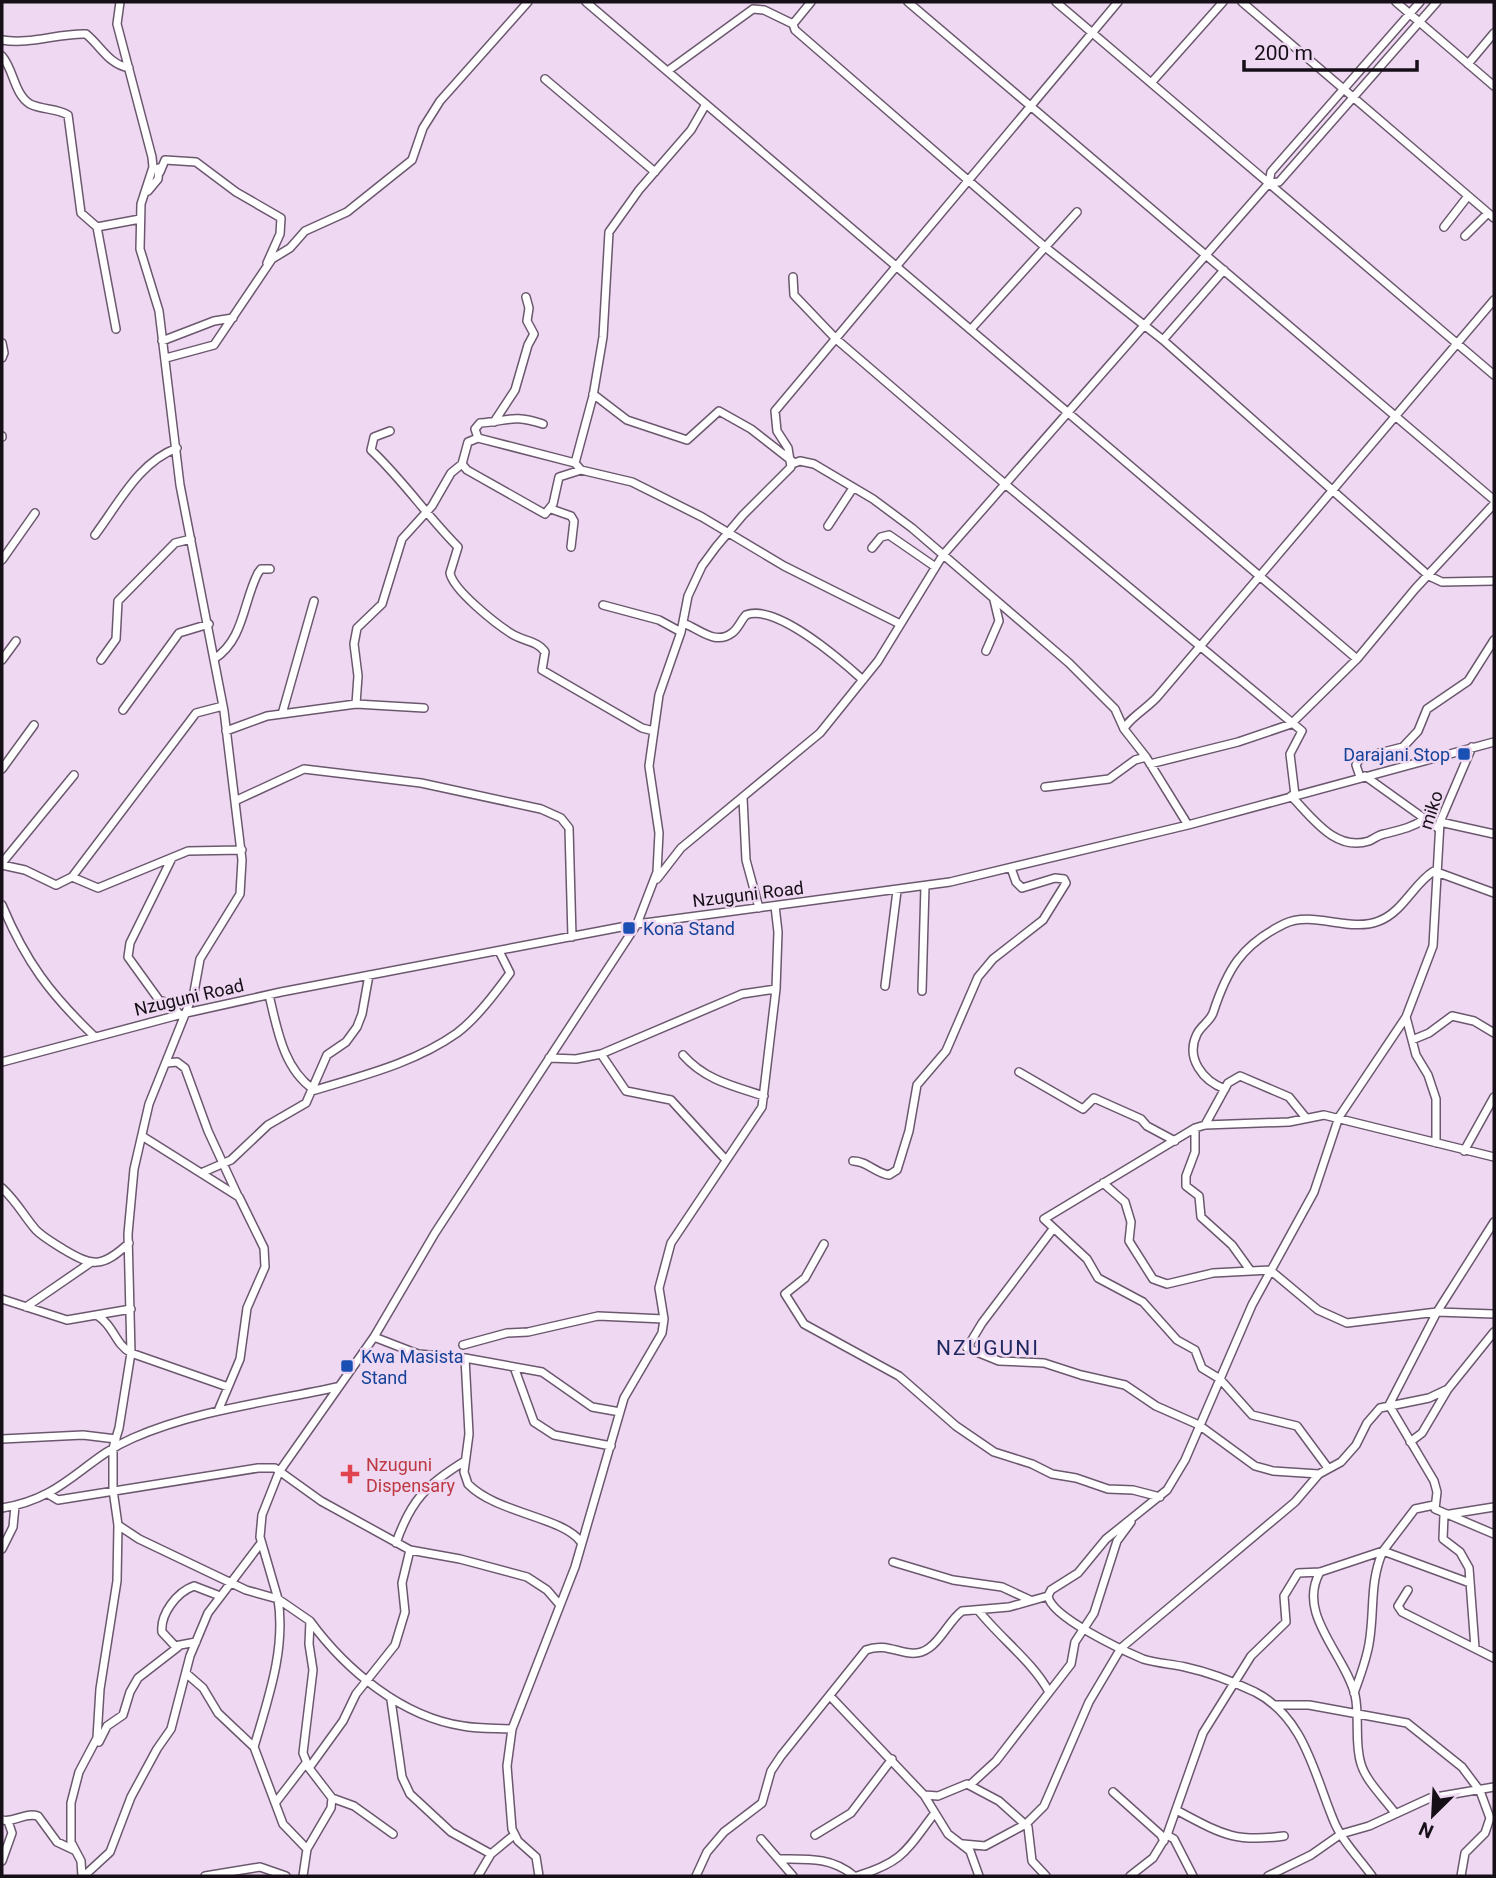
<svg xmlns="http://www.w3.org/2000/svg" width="1496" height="1878" viewBox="0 0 1496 1878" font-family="Roboto,sans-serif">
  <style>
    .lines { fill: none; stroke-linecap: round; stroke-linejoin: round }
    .street-casing { stroke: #6b586e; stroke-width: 10 }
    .street { stroke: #fff; stroke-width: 7 }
    .transit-dot { fill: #1a4fb4; stroke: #efd8f2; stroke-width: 2.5 }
    .health-dot { fill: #e0444e; stroke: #efd8f2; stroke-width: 2.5 }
    .labels { text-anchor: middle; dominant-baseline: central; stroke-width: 5; stroke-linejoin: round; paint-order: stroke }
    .transit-label { font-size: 18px; fill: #164399; stroke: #efd8f2; text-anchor: start }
    .street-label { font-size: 18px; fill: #170f18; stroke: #efd8f2 }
    .health-label { font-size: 18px; fill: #be3a42; stroke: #efd8f2; text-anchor: start }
    .quarter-label { font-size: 21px; letter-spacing: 2px; fill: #1e275f; stroke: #efd8f2 }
  </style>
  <rect width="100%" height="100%" fill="#efd8f2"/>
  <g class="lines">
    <defs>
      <path id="street" d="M586 2C844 219 1100 439 1357 659
        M811 2 793 24 795 30 1045 247 1163 340 1429 576 1442 582 1494 581
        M908 2 1494 500
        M1056 2 1494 375
        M1242 2 1494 218
        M1396 2 1494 86
        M2 40C30 45 58 33 86 34 101 46 108 64 129 68
        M2 56C14 70 14 94 30 104 42 110 56 108 68 115L81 213 97 227 140 219
        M1468 64 1494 33
        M669 70 753 9 764 10 793 24
        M545 79 655 172
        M1151 83 1223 2
        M160 172 165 160 196 162 236 192 281 218 280 234 267 263
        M1269 183 1279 182 1437 2
        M148 191 158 179 159 168
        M97 227 116 329
        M1444 227 1468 196
        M1465 236 1488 213
        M793 277 794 295 836 339 1005 484 1302 731 1290 754 1295 795
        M973 327 1077 212
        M1163 340 1224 270
        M162 341 214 321 233 318
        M2 343 4 353 2 358
        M166 358 214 345 272 259 290 248 305 231 347 212 412 160 423 128 440 101 528 2
        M593 394 627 420 687 440 719 411 751 429 792 461
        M494 422 515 390 528 345 534 334 527 321 529 308 526 297
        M390 431 374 437 371 450C403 480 427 516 458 547L450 573C453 590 496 624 512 634 523 641 538 641 545 652L542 670 642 728 654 731
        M2 436V437
        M478 438 475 429 480 423C509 421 512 414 543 424
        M462 464 468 442 478 438 575 463
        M792 464 800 461 814 464 873 499 912 528 1069 663 1115 709 1124 729 1146 757 1188 825
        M581 470 575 463 593 396 603 337 609 232 639 190 691 130 706 104
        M551 509 571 516 574 521 571 547
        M828 526 853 488
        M95 535C119 503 139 462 177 448
        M872 548 881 537 889 535 934 566
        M2 560 35 513
        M603 605 659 620 681 632
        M683 623C698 628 715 646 732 633 738 629 741 620 746 615 776 603 842 661 863 680
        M986 651 999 621 994 600
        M214 659C244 640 243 602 258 573L261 569H270
        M2 660 16 641
        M101 660 116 639 118 601 175 543 191 539
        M356 704 424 708
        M123 710 179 633 209 624
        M282 714 314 601
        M1124 729C1128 719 1149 707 1158 696L1494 300
        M226 731 267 716 356 704 358 676 354 644 357 628 382 604 402 539 432 506 451 473 462 464 467 470 545 514 553 504 559 477 581 470 632 482 702 517 784 566 900 624
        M1150 764 1238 742 1291 724 1357 659 1415 589 1494 504
        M2 769 34 725
        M1365 776 1439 829
        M1360 777 1356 765 1360 758 1403 747 1418 731 1427 709 1468 681 1494 640
        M1045 787 1109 779 1135 760 1146 757
        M1291 796C1312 817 1335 852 1369 841 1374 839 1378 835 1384 834 1400 830 1411 828 1425 819
        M743 798 746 860 759 908
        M237 800 304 769 421 783 541 809 561 818 569 828 572 937
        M1440 822 1494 834
        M172 858 130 943 128 957 159 1000 171 1004 180 1015
        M2 863 74 775
        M2 865 25 870 56 885 72 877 98 888 188 851 242 850
        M72 877 196 713 223 706
        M657 879 681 848 820 733 878 661 943 555 1269 183 1271 172 1420 2
        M2 905C26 962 50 994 95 1037
        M885 986 897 891
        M922 991 925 886
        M269 995C277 1028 283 1068 313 1089
        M1406 1017 1416 1055 1428 1075 1436 1099V1143
        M1412 1040 1429 1033 1452 1016 1474 1021 1494 1033
        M601 1054 626 1091 671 1100 726 1160
        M683 1055C705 1080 733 1086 764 1096
        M549 1058 576 1059 601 1054 742 994 776 989
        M2 1062 186 1013 281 992 637 924 950 882 1188 825 1494 742
        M167 1063 177 1062 185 1068 208 1131 238 1196
        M1019 1072 1083 1109 1094 1098 1141 1119 1147 1126 1175 1141
        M1225 1089C1203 1081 1185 1058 1197 1034 1201 1026 1210 1021 1213 1013 1227 970 1241 945 1284 924 1313 910 1349 933 1379 921 1403 912 1414 883 1434 871L1494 893
        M312 1091C361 1076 415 1063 457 1033 477 1018 496 992 510 973L499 951
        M1205 1125 1228 1083 1240 1076 1289 1097 1306 1118
        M1195 1128V1152L1186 1176V1186L1199 1196 1201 1217 1232 1245 1250 1270
        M142 1136 239 1197 264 1248 265 1267 247 1308 240 1359 218 1411
        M1464 1151 1494 1097
        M853 1161C867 1161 875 1173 889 1175L897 1170 909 1131 917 1085 946 1051 978 977 993 959 1043 920 1066 883 1064 879 1055 878 1022 888 1016 882 1011 868
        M201 1173 231 1160 268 1125 306 1103 327 1055 346 1042 357 1027 362 1014 369 975
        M1103 1183 1125 1202 1131 1222 1129 1241 1153 1279 1167 1284 1213 1273 1270 1270 1318 1310 1347 1323 1437 1312 1494 1314
        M2 1188C18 1203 23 1215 36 1230 44 1238 54 1243 63 1249 93 1267 102 1268 129 1243
        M1494 1222 1437 1312 1389 1405 1434 1481 1437 1492 1435 1509 1494 1534
        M1053 1229 982 1323 967 1348 999 1361 1044 1363 1081 1375 1125 1385 1156 1406 1199 1425 1255 1466 1273 1471 1319 1474
        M824 1244 805 1278 785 1294 804 1324 899 1376 956 1426 994 1452 1032 1464 1052 1474 1076 1478 1108 1489 1133 1490 1160 1497
        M2 1299 67 1320 131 1309
        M26 1307 90 1263
        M98 1316C114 1326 115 1344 131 1353L228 1387
        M374 1337 418 1354 465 1358 542 1372 592 1407 620 1412
        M463 1345 507 1333 528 1332 598 1316 664 1319
        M465 1358 469 1434 464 1472 468 1484C496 1513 562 1517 580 1541
        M514 1367 534 1422 554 1435 611 1446
        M2 1439 83 1435 116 1439
        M1410 1442 1422 1433 1448 1389 1494 1332
        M1328 1468 1297 1426 1252 1415 1220 1379 1202 1368 1195 1350 1177 1340 1143 1302 1098 1278 1087 1259 1044 1219 1195 1128 1205 1125 1289 1122 1324 1115 1494 1157
        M48 1494 58 1500 258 1468H275L321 1501 410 1550 460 1559 527 1577 547 1590 559 1604
        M2 1508C65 1498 82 1460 133 1438 197 1410 269 1402 337 1387
        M118 1525 139 1539 246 1590 278 1599C286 1649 268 1699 254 1747
        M396 1543C411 1500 426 1485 465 1461
        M2 1549 13 1527 15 1506
        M893 1562 953 1580 1002 1587 1030 1600
        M1320 1572C1296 1614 1345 1654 1355 1695 1360 1717 1354 1742 1361 1764 1366 1781 1384 1798 1395 1813
        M1408 1590 1398 1606 1402 1612 1494 1658
        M978 1610C1000 1638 1033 1662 1049 1692
        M310 1621C346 1670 402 1717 463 1726 479 1729 496 1728 512 1729
        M196 1642 175 1646 162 1632C160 1614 177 1592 194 1586L220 1596
        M1475 1648 1469 1568 1460 1552 1443 1539 1444 1515 1494 1507
        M187 1674 203 1688 218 1713 254 1747 283 1824 307 1849
        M1354 1693C1360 1677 1366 1661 1369 1644 1375 1610 1369 1583 1383 1551L1470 1583
        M830 1696 924 1795 948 1834 970 1851 979 1876
        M391 1700 402 1777 410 1794 451 1832 491 1854
        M1275 1705H1309L1407 1723 1462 1767 1480 1791 1490 1818 1485 1833 1465 1853 1461 1876
        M99 1742 107 1726 123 1715 130 1692 138 1678 178 1647
        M309 1768 343 1721 356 1694 395 1645 405 1612 402 1583 410 1550
        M971 1784 996 1761 1071 1664 1075 1642 1094 1613 1117 1541 1131 1522
        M1113 1792 1161 1835 1164 1841
        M924 1795 938 1796 967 1784 999 1801 1028 1827 1032 1861 1046 1876
        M332 1798 354 1806 393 1834
        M276 1802 306 1763
        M1176 1810C1220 1833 1233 1843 1284 1836
        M2 1820C15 1823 24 1812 38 1816L57 1842 74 1850
        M815 1835 851 1813 892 1759
        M1167 1835 1174 1839 1193 1876
        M761 1839 793 1876
        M963 1844 985 1846 1026 1824 1044 1806 1089 1702 1121 1648 1295 1502 1319 1474 1341 1462 1356 1445 1367 1423 1380 1408 1429 1398 1448 1389
        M780 1859C807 1859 832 1857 854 1876
        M2 1861 12 1833 8 1821
        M82 1876 81 1861 71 1842V1803L79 1772 97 1738 100 1689 117 1581 118 1525 113 1490V1448L119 1428 131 1353 128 1234 134 1169 149 1104 194 992 200 959 240 894 242 860 224 711 180 485 159 311 140 249 141 204 153 167 152 157 117 24 120 2
        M84 1876 110 1852 131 1797 157 1749 171 1729 190 1656 208 1613 261 1543
        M205 1876 260 1867 286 1876
        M303 1876 307 1849 331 1808 332 1798 309 1768 303 1753 313 1670 309 1644 310 1621 278 1599 260 1537 262 1515 279 1472 374 1337 435 1233 637 924 657 872 659 833 649 766 659 695 681 632 688 596 702 566 716 547 743 515 791 467 788 448 777 431 775 411 1118 2
        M478 1876 491 1854 514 1835
        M539 1876 536 1857 518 1841 512 1829 507 1766 512 1729 575 1567 624 1398 662 1333 664 1319 659 1288 671 1243 762 1107 776 989 778 932 775 906
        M696 1876 707 1852 724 1832 762 1803 771 1771 781 1756 866 1650C891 1640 908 1663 929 1648 942 1639 949 1621 962 1611L1009 1607 1048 1596
        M857 1876C903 1862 906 1851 934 1814
        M1130 1876 1153 1858 1167 1835 1203 1733 1251 1656 1286 1622 1284 1596 1298 1573 1320 1572 1383 1551 1415 1509 1434 1505
        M1268 1876 1311 1855 1341 1834 1369 1826 1430 1798 1494 1787
        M1372 1876C1359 1858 1341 1840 1333 1819 1314 1773 1304 1717 1255 1692 1234 1682 1208 1672 1185 1667 1171 1664 1156 1663 1143 1659 1122 1650 1051 1617 1048 1596L1051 1590 1078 1573 1106 1539 1167 1490 1185 1460 1252 1305 1314 1192 1339 1117 1406 1017 1433 946 1440 822 1472 747"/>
    </defs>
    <use href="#street" class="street-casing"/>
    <use href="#street" class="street"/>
  </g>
  <g class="transit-dot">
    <rect x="1457" y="747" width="14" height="14" rx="3.5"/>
    <rect x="622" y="921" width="14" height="14" rx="3.5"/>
    <rect x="340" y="1359" width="14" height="14" rx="3.5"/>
  </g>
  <path class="health-dot" d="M346.5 1463.5h7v7h7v7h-7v7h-7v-7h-7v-7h7z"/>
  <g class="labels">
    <g class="transit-label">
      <text x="1450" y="754" text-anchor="end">Darajani Stop</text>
      <text x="643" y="928">Kona Stand</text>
      <text x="361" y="1356">Kwa Masista<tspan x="361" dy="21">Stand</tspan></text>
    </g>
    <g class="street-label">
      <text transform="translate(1431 810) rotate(-72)">miko</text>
      <text transform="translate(748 894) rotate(-7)">Nzuguni Road</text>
      <text transform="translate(189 997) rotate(-13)">Nzuguni Road</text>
    </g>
    <g class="health-label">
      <text x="366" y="1464">Nzuguni<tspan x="366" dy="21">Dispensary</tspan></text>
    </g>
    <g class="quarter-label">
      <text x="988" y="1348">NZUGUNI</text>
    </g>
  </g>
  <rect width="1496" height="1878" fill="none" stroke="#170f18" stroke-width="7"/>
  <g transform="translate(1433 1815) rotate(204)" stroke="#efd8f2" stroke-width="5" paint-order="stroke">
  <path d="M0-5L12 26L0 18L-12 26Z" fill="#170f18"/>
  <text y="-10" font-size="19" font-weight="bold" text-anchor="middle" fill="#170f18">N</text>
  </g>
  <path d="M1244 60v10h173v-10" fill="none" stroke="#170f18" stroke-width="3.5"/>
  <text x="1254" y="60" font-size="21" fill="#170f18" stroke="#efd8f2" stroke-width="5" paint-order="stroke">200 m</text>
</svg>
